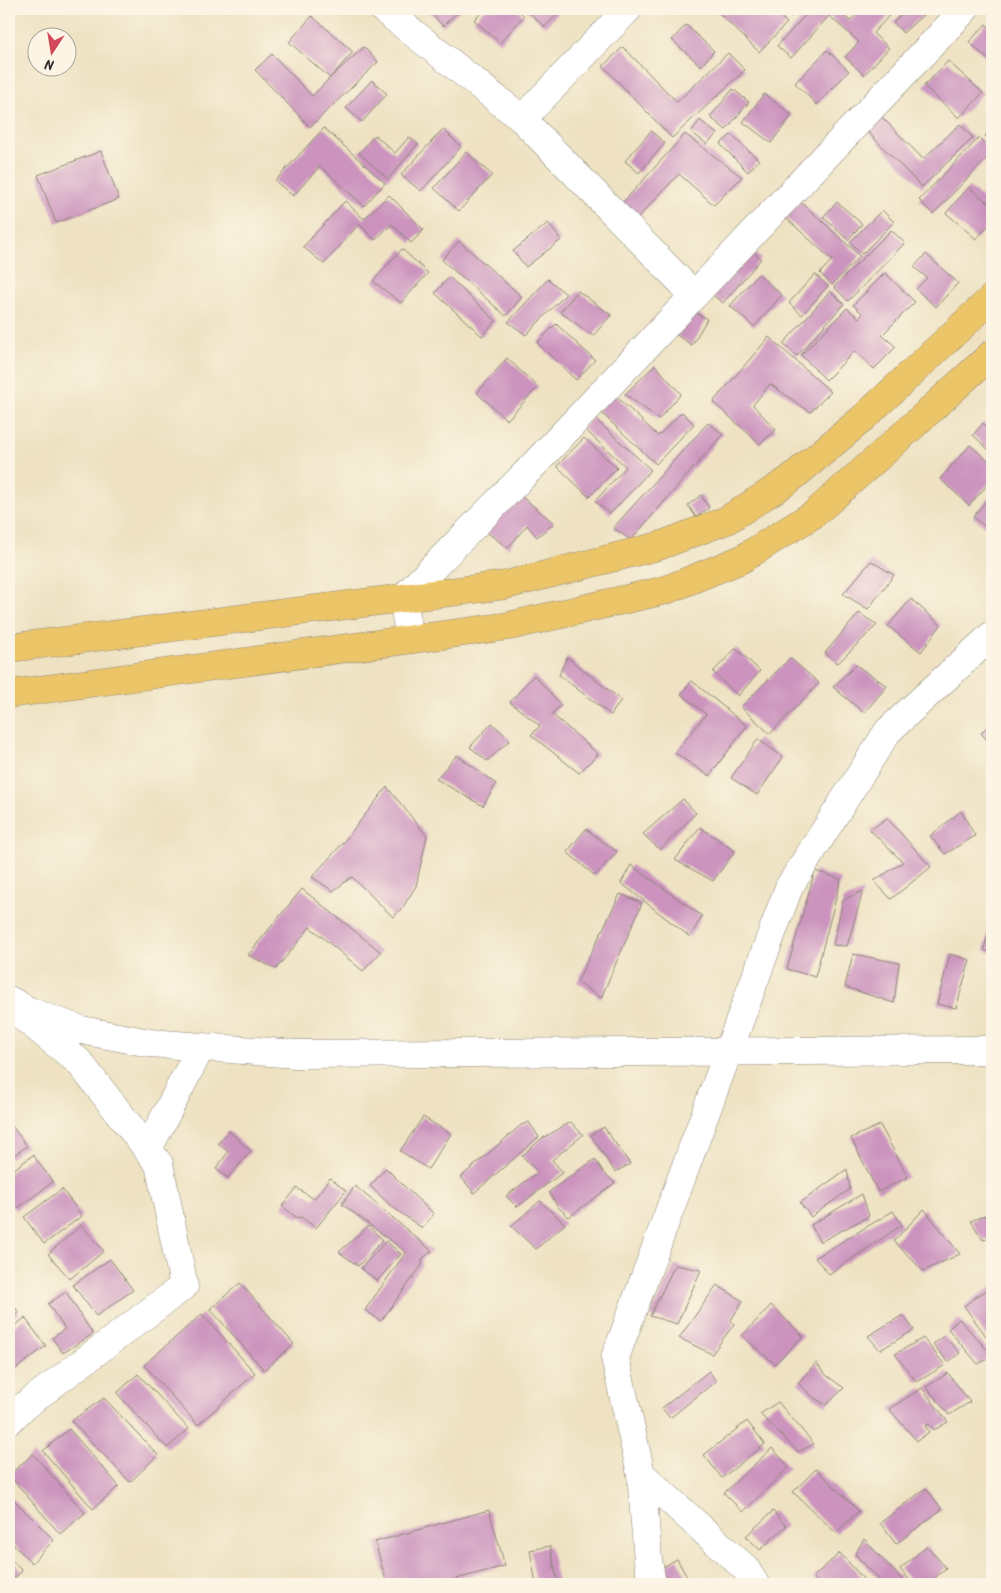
<svg xmlns="http://www.w3.org/2000/svg" width="1001" height="1593" viewBox="0 0 1001 1593" font-family="Kalam,sans-serif">
  <style>
    .building { fill: #cb93be }
    .lines { fill: none; stroke-linecap: round; stroke-linejoin: round }
    .minor-casing { stroke: #8c8676; stroke-width: 29 }
    .major-casing { stroke: #8c8676; stroke-width: 29 }
    .minor { stroke: #fff; stroke-width: 28 }
    .major { stroke: #edc569; stroke-width: 28 }
  </style>
  <rect width="100%" height="100%" fill="#fcf5e5"/>
  <filter id="ink" filterUnits="userSpaceOnUse"><feTurbulence type="fractalNoise" baseFrequency=".02" numOctaves="2"/><feDisplacementMap in="SourceGraphic" scale="10" xChannelSelector="R" yChannelSelector="G"/><feConvolveMatrix kernelMatrix="1 2 1 2 8 2 1 2 1" color-interpolation-filters="sRGB"/></filter>
  <filter id="wash" filterUnits="userSpaceOnUse"><feTurbulence type="fractalNoise" baseFrequency=".0096" numOctaves="4" result="noise"/><feDisplacementMap in="SourceGraphic" scale="20" xChannelSelector="R" yChannelSelector="G"/><feGaussianBlur stdDeviation="1.12" result="paint"/><feColorMatrix in="noise" values="0 0 0 0 0 0 0 0 0 0 0 0 0 0 0 0 0 1.4 0 .05"/><feComposite in="paint" operator="in"/></filter>
  <g filter="url(#wash)">
    <rect width="100%" height="100%" fill="#eee2c2"/>
    <g id="blocks">
      <path class="building" d="M427 9H461L443 26Z
        M485 9H517L524 16 500 43 474 20Z
        M525 9H562L545 27Z
        M715 9H772L787 23 759 52Z
        M783 9H800L791 17Z
        M811 9H836L850 21 861 9H882L889 16 873 33 889 48 864 75 845 57 859 42 829 16 791 58 777 46Z
        M907 9H918L924 14 903 33 893 22Z
        M312 16 353 52 330 78 364 47 378 62 310 127 255 70 272 54 312 96 330 78 289 42Z
        M986 24 992 30V63L969 42Z
        M686 25 714 51 701 66 672 40Z
        M623 47 677 102 728 53 745 70 672 138 603 66Z
        M827 50 849 71 817 105 795 83Z
        M948 61 983 93 959 118 924 86Z
        M372 80 387 94 362 122 346 108Z
        M733 89 749 102 726 130 710 117Z
        M764 94 792 115 771 143 743 122Z
        M879 114 923 159 960 124 973 138 922 187 864 128Z
        M700 120 717 134 707 144 691 132Z
        M324 128 385 183 364 206 320 166 293 196 275 181Z
        M992 128V142L985 136Z
        M443 129 461 147 421 191 401 175Z
        M651 131 665 143 639 173 625 161Z
        M685 134 742 177 714 205 679 174 632 224 616 210Z
        M375 135 395 153 409 137 418 144 388 179 359 153Z
        M731 135 759 160 748 172 720 144Z
        M979 138 992 151V153L933 214 919 200Z
        M101 151 119 199 56 223 38 175Z
        M466 152 492 175 459 211 434 188Z
        M969 187 992 206V221L976 239 946 213Z
        M389 195 424 230 411 243 392 224 375 240 359 224 324 264 303 247 345 201 364 219Z
        M800 201 860 256 832 285 820 273 832 260 785 217Z
        M837 202 862 224 848 240 823 217Z
        M882 210 894 222 862 254 850 242Z
        M548 223 561 240 526 267 513 251Z
        M891 230 905 243 848 301 834 287Z
        M459 241 522 297 506 316 442 260Z
        M748 247 761 259 723 303 709 292Z
        M402 249 428 273 401 303 373 281Z
        M926 254 958 283 936 307 916 289 927 278 914 267Z
        M885 273 915 302 882 335 896 347 874 369 855 351 826 380 801 355 847 308 859 318 863 314 853 305Z
        M758 274 782 295 754 327 730 306Z
        M815 274 828 286 802 315 789 303Z
        M449 277 496 321 482 336 435 293Z
        M548 279 566 294 526 335 508 322Z
        M578 291 611 315 593 336 560 312Z
        M830 291 844 304 797 356 783 344Z
        M689 309 707 319 692 345 675 334Z
        M556 324 595 360 576 380 537 343Z
        M769 337 831 392 810 412 770 384 753 405 776 430 760 444 713 402Z
        M507 358 538 387 507 420 477 393Z
        M655 365 681 394 659 419 625 394Z
        M612 392 658 436 682 412 694 424 656 464 596 408Z
        M593 417 651 470 610 514 595 501 626 467 583 428Z
        M708 423 723 434 631 540 613 528Z
        M983 423 992 431V453L973 435Z
        M584 438 617 468 589 497 557 466Z
        M970 445 992 464V480L969 505 940 479Z
        M516 492 554 523 537 537 527 525 508 548 485 531Z
        M992 493V532L973 517Z
        M701 495 709 508 696 517 688 505Z
        M871 561 894 575 868 609 843 594Z
        M911 599 941 625 921 652 888 626Z
        M859 613 877 625 838 663 825 653Z
        M736 648 760 671 738 696 713 672Z
        M567 657 621 700 611 715 559 675Z
        M790 658 819 683 770 734 741 707Z
        M856 665 887 686 864 713 833 687Z
        M534 675 561 705 552 714 598 754 579 773 531 735 540 726 510 702Z
        M692 681 747 726 709 776 675 753 706 714 681 694Z
        M992 722V746L981 733Z
        M492 723 510 740 487 761 470 747Z
        M758 739 783 757 757 795 731 778Z
        M457 755 496 784 483 806 436 779Z
        M387 787 427 836 416 886 403 907 393 917 352 877 333 891 312 877 342 844Z
        M683 799 696 813 660 850 643 834Z
        M961 811 975 836 945 854 930 836Z
        M887 818 931 867 891 899 874 881 903 862 870 830Z
        M700 827 735 851 713 881 675 860Z
        M586 829 617 852 595 876 567 852Z
        M631 865 702 916 690 937 621 883Z
        M815 871 841 879 815 977 787 969Z
        M302 889 381 952 363 971 310 927 276 969 248 955Z
        M863 891 847 946 833 945 843 900Z
        M620 894 642 903 601 998 577 982Z
        M989 929 992 931V953L984 950Z
        M853 954 899 963 894 1003 845 987Z
        M950 954 970 960 956 1008 937 1004Z
        M423 1117 451 1134 428 1169 400 1151Z
        M9 1122 27 1146 9 1159Z
        M529 1122 539 1137 474 1193 461 1177 521 1125Z
        M571 1122 583 1135 552 1160 563 1172 517 1207 506 1196 538 1172 522 1156 541 1139Z
        M880 1125 908 1177 878 1192 851 1138Z
        M604 1127 630 1164 615 1172 591 1135Z
        M229 1131 251 1151 228 1178 216 1169 228 1152 218 1143Z
        M33 1155 53 1182 15 1210 9 1202V1173Z
        M595 1159 604 1173 615 1183 569 1217 558 1207 549 1192Z
        M386 1168 410 1192 434 1214 422 1228 391 1206 370 1186Z
        M847 1169 850 1189 811 1217 800 1203Z
        M330 1178 346 1191 316 1228 301 1217 297 1218 282 1206 297 1188 314 1199Z
        M355 1186 432 1251 422 1259V1265L381 1321 365 1310 406 1252 342 1204Z
        M62 1189 82 1216 44 1244 24 1217Z
        M862 1194 869 1216 820 1242 811 1225Z
        M540 1201 565 1224 536 1249 511 1226Z
        M924 1209 960 1254 923 1271 894 1241Z
        M893 1211 902 1225 829 1274 815 1258Z
        M985 1215 992 1225V1237L983 1240 971 1221Z
        M81 1225 104 1251 70 1279 48 1254Z
        M368 1226 383 1240 358 1266 339 1252Z
        M386 1241 401 1254 377 1281 361 1268Z
        M110 1259 133 1290 96 1316 73 1285Z
        M675 1265 701 1270 677 1324 650 1316Z
        M240 1283 294 1344 264 1370 210 1309Z
        M717 1285 743 1301 731 1320 734 1324 712 1354 679 1338Z
        M992 1287V1333L986 1336 964 1306 977 1296Z
        M66 1292 93 1334 63 1353 52 1338 65 1329 48 1304Z
        M9 1299 19 1313 9 1320Z
        M771 1305 803 1336 775 1364 742 1336Z
        M202 1314 255 1373 198 1425 144 1365Z
        M903 1315 914 1330 880 1350 868 1336Z
        M25 1318 46 1346 9 1374V1330Z
        M959 1319 992 1355V1357L978 1364 948 1329Z
        M944 1336 960 1353 948 1362 933 1344Z
        M923 1338 945 1365 917 1382 895 1354Z
        M816 1363 827 1376 844 1388 826 1405 813 1397 798 1383Z
        M709 1371 716 1381 670 1418 662 1408Z
        M948 1373 970 1402 949 1415 926 1387Z
        M138 1374 189 1429 167 1448 117 1393Z
        M922 1388 948 1422 934 1430 929 1424 925 1426 929 1432 917 1441 889 1409Z
        M104 1398 158 1455 130 1482 71 1421Z
        M778 1402 814 1444 798 1452 760 1414Z
        M747 1421 765 1444 722 1478 704 1455Z
        M69 1429 119 1486 93 1509 43 1451Z
        M772 1448 789 1467 743 1512 724 1493Z
        M33 1454 85 1513 60 1534 9 1475Z
        M816 1469 859 1511 836 1533 793 1492Z
        M926 1488 942 1509 896 1544 880 1523Z
        M9 1495 54 1540 32 1563 9 1540Z
        M489 1510 505 1566 437 1584H387L375 1542Z
        M773 1511 786 1526 760 1550 746 1536Z
        M864 1539 906 1584H883L855 1554Z
        M550 1546 558 1584H536L530 1550Z
        M927 1546 946 1568 928 1584H913L900 1569Z
        M840 1553 868 1584H819L813 1577Z
        M9 1557 22 1571 9 1583Z
        M677 1559 688 1579 677 1584H648L644 1578Z"/>
    </g>
  </g>
  <g filter="url(#ink)">
    <use href="#blocks" fill-opacity="0" stroke="#8c8676" stroke-width="1"/>
    <g class="lines">
      <defs>
        <path id="minor" d="M383 9 522 119 694 295
          M522 119 628 9
          M410 639 403 598 528 471 965 9
          M9 1000 29 1011 81 1030 150 1043 296 1054 992 1050
          M148 1149 201 1047
          M9 1421 23 1407 184 1286 159 1164 79 1062 22 1016
          M641 1474 648 1560 652 1584
          M755 1584 745 1568 641 1474 615 1358 789 887 888 731 992 635"/>
        <path id="major" d="M9 648 506 585 659 546 727 520 789 480 861 420 992 298
          M9 694 509 626 666 590 742 559 814 514 883 453 992 354"/>
      </defs>
      <use href="#minor" class="minor-casing"/>
      <use href="#major" class="major-casing"/>
      <use href="#minor" class="minor"/>
      <use href="#major" class="major"/>
    </g>
  </g>
  <rect width="1001" height="1593" fill="none" stroke="#fcf5e5" stroke-width="30"/>
  <g transform="translate(52 52) rotate(192)"><circle r="24" fill="#fcf5e5" stroke="#a8a49b"/>
  <path d="M0-4L9 19L0 12L-9 19Z" fill="#d1495b"/>
  <text y="-8" font-size="14" font-weight="bold" text-anchor="middle" fill="#2b2b2b">N</text>
  </g>
</svg>
